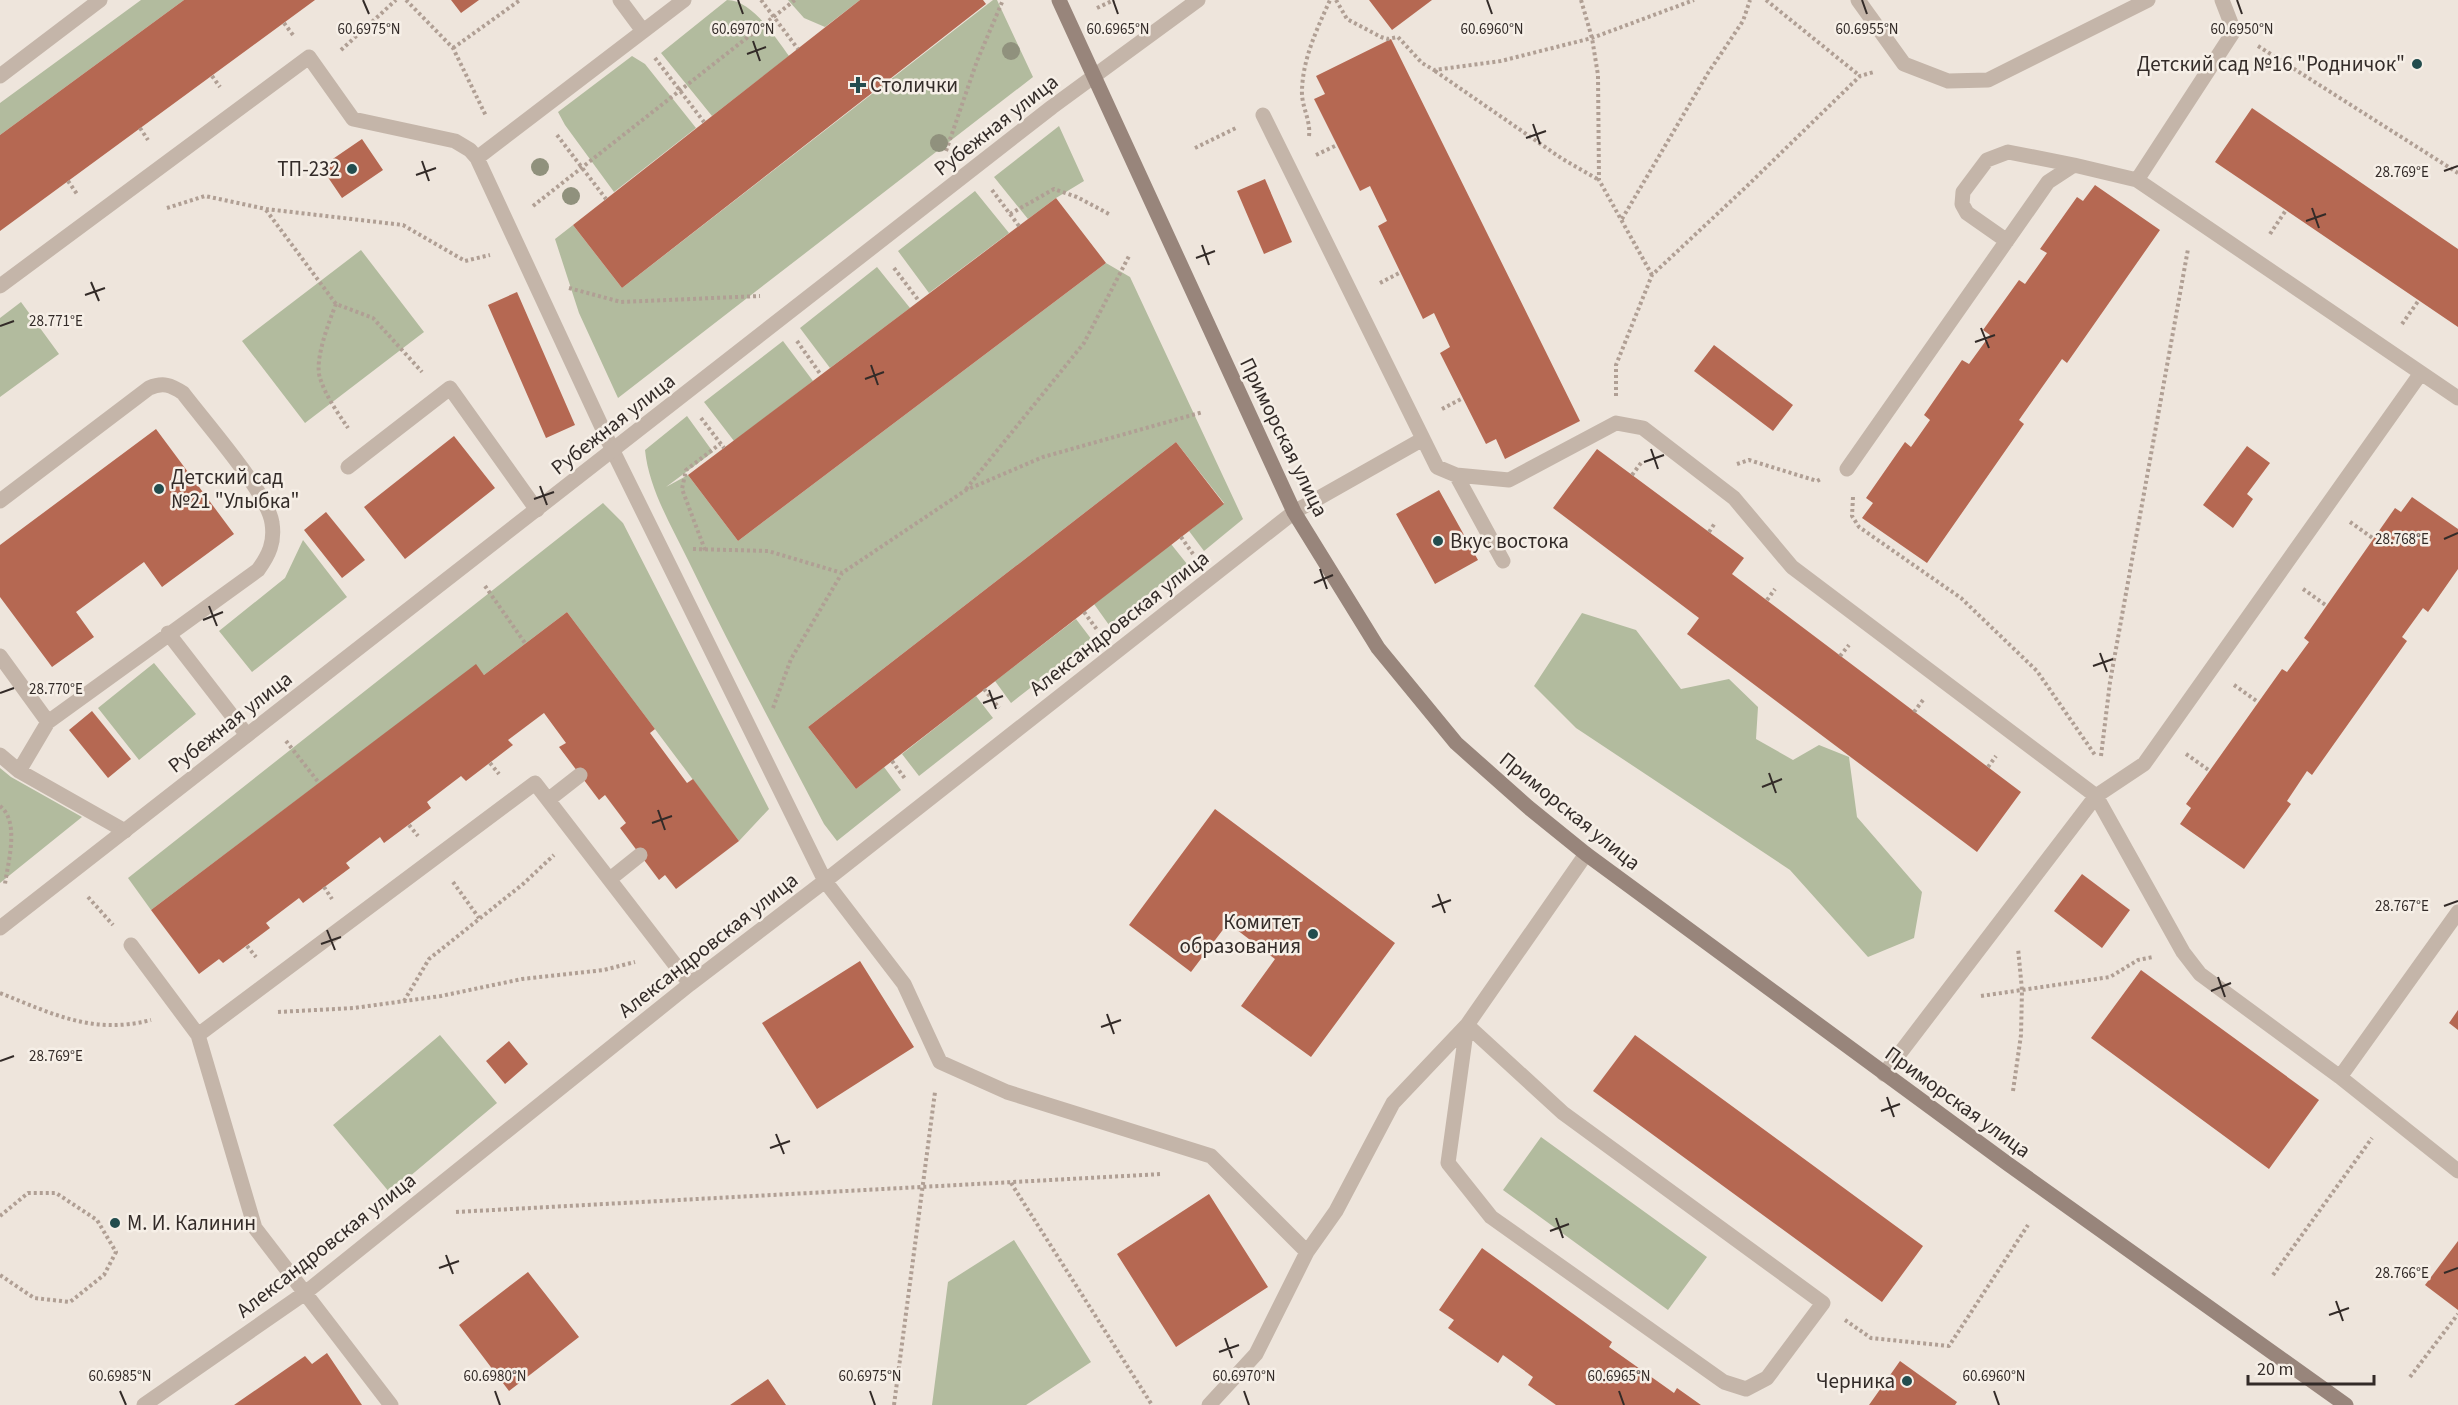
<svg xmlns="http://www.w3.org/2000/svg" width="2458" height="1405" viewBox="0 0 2458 1405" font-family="'Source Sans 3',sans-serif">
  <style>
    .green { fill: #b2bb9e }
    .building { fill: #b56852 }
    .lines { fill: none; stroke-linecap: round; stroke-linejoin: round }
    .path { stroke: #b09f94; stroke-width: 4; stroke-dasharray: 3 3; stroke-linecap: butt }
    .service { stroke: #c4b5a9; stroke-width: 15 }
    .minor { stroke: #c4b5a9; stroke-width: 15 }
    .secondary { stroke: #98857b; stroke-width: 15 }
    .tree { fill: #90917d }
    .ticks { fill: none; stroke: #332b28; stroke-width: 2 }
    .poi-dot { fill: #234d4e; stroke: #f6efe7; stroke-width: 2 }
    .labels { text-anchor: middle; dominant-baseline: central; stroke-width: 5; stroke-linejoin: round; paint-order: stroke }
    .poi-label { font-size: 21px; fill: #332b28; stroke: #f6efe7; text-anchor: end }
    .street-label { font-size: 21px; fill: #332b28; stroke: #f6efe7 }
    .ticks-label { font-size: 15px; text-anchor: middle; fill: #332b28; stroke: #f6efe7; stroke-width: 5; stroke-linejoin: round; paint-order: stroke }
  </style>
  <rect width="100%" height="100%" fill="#eee5dc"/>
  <path class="green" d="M141 0H184L0 135V103Z
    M727 0C752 0 775 37 789 56L712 116 661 53Z
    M788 0H860L825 27 804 18Z
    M993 0H997L1033 77 618 398 579 313 555 239 573 225 622 288Z
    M632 56 645 64 696 128 614 192 565 125 558 112Z
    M1059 126 1084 181 1056 198 1028 219 994 177Z
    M975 191 1009 233 929 293 898 251Z
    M361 250 424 332 305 423 242 341Z
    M1106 263 1130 277 1243 519 1204 551 1189 531 1224 503 1176 442 808 727 856 789 884 767 901 790 837 841 824 824C778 736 731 649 688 560 671 525 649 489 645 450L687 416 713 452 666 487 688 475 738 541Z
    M877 267 910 308 830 368 800 328Z
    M21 302 59 354 0 397V318Z
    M783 341 813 381 734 441 704 402Z
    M603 503 623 523 769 809 739 841 567 612 484 675 476 665 151 910 128 878Z
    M303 540 347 597 252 672 219 631 285 578Z
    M1171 544 1187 564 1109 625 1094 604Z
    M1582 613 1636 630 1681 689 1729 679 1758 707 1756 739 1793 760 1819 745 1849 757 1857 817 1922 892 1914 938 1868 957 1790 870 1576 728 1534 686Z
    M1076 619 1092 640 1011 703 995 681Z
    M154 663 196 714 139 760 98 708Z
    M976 696 993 718 919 776 902 754Z
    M0 768 11 777 82 817 0 883Z
    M440 1035 497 1103 390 1193 333 1125Z
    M1541 1137 1707 1257 1668 1310 1503 1190Z
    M1014 1240 1091 1362 1026 1405H932L948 1282Z"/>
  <path class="building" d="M184 0H315L0 231V135Z
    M451 0H479L461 13Z
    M860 0H983L986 4 622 288 573 225Z
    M1369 0H1432L1392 30Z
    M1391 39 1580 421 1505 459 1496 439 1486 444 1440 353 1450 347 1434 313 1423 319 1378 226 1387 221 1370 186 1360 191 1314 99 1325 94 1316 76Z
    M2252 108 2458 249V327L2215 162Z
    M362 139 383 170 342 198 321 167Z
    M1265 179 1292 242 1264 254 1237 191Z
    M2095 185 2160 230 2067 363 2062 359 2019 420 2024 424 1927 563 1862 518 1873 503 1866 498 1905 442 1911 447 1930 420 1924 415 1962 360 1969 364 1990 335 1983 330 2019 280 2025 284 2047 253 2040 249 2077 197 2083 201Z
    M1056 198 1106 263 738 541 688 475Z
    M517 292 575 425 546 438 488 305Z
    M1714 345 1793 405 1773 431 1694 371Z
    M156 429 234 534 162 587 144 562 76 612 94 637 52 667 0 597V545Z
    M454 436 495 488 405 559 364 507Z
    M1176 442 1224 504 856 789 808 727Z
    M2247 446 2270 463 2247 494 2253 499 2233 528 2203 505Z
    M1597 449 1744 558 1732 574 2021 792 1977 852 1687 634 1699 618 1553 508Z
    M1439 490 1478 560 1435 584 1396 514Z
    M2412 497 2458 529V569L2428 612 2423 608 2402 637 2407 641 2312 775 2307 771 2287 801 2291 804 2244 869 2180 824 2191 808 2186 804 2282 669 2287 672 2309 642 2304 638 2395 508 2401 512Z
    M326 512 365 560 342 578 304 530Z
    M567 612 655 729 650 733 687 783 693 779 739 841 676 889 665 875 659 880 620 828 626 823 605 795 599 800 559 747 566 743 544 713 508 740 513 745 466 781 461 776 427 802 431 808 384 843 380 837 346 863 350 868 303 903 299 898 266 923 270 928 223 963 219 959 199 974 151 910 476 664 484 675Z
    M92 711 131 759 108 778 69 730Z
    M1215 809 1395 943 1311 1057 1241 1006 1275 959 1228 923 1191 972 1129 925Z
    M2082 874 2130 910 2102 948 2054 911Z
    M860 961 914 1047 817 1109 762 1023Z
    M2141 970 2319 1100 2269 1169 2091 1038Z
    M2458 1010V1030L2449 1023Z
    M1635 1035 1923 1246 1882 1302 1593 1091Z
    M509 1041 528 1064 505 1084 486 1061Z
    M1209 1194 1268 1287 1176 1347 1117 1254Z
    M2458 1241V1310L2425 1285Z
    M1482 1248 1612 1342 1609 1347 1674 1393 1677 1388 1701 1405H1556L1528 1385 1533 1377 1503 1355 1498 1363 1448 1328 1454 1320 1439 1310Z
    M528 1272 579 1337 509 1391 459 1325Z
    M327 1353 362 1405H234L305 1356 312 1364Z
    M1900 1361 1957 1402 1955 1405H1869Z
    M768 1379 786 1405H730Z"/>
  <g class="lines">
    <path class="path" d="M406 0 453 48 486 116
      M761 0 798 49
      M1336 0 1347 19 1381 37 1388 39 1398 37 1422 63 1434 70 1501 61 1592 38 1694 0
      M1581 0 1592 38 1598 75 1599 180 1652 275
      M1766 0 1860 76
      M1097 8 1114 0
      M284 23 293 35
      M2258 46 2458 173
      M453 48 520 0
      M341 50 396 0
      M655 58 704 122
      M1435 71 1561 158 1599 180
      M212 76 220 87
      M140 128 148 140
      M557 135 606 199
      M1309 136C1311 120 1301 106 1302 90 1303 58 1317 29 1330 0
      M1195 148 1238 127
      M946 151 977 61 1003 0
      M1316 155 1337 145
      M68 181 77 194
      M992 190 1019 226
      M533 206 795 0
      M167 208 205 196 266 209 403 225 465 261 490 255
      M266 210 336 304 373 318 422 372
      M1010 214 1054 189 1077 197 1109 214
      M1622 219 1708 73 1743 21 1750 0
      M2270 234 2286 210
      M894 268 919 301
      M1380 283 1401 272
      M569 288 621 302 760 296
      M336 304C329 322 314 360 320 378 326 397 338 413 348 428
      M2402 324 2419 300
      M797 341 821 375
      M1616 396V365L1652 275 1746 187 1860 76 1874 72
      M1442 409 1463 398
      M701 418 724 448
      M1737 464 1749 460 1817 481 1821 479
      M1632 475 1641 463
      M966 489 1084 343 1129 256
      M1853 497 1852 516 1859 527 1961 598 2037 671 2095 755
      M2350 522 2374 539
      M1709 532 1715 523
      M1181 537 1193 554
      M693 549 768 551 842 573 966 490 1043 457 1203 412
      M705 550 682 489 686 470 720 444
      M485 586 525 643
      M2303 589 2327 606
      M1767 600 1775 589
      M1084 612 1098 631
      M1840 656 1849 645
      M2234 685 2258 702
      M984 689 999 708
      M773 708 791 659 842 573
      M1914 712 1923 700
      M286 741 319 783
      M2186 754 2210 771
      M2101 756 2110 682 2188 249
      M892 761 906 780
      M490 763 499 774
      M1988 767 1996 756
      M0 806C20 822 8 862 5 884
      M409 825 418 836
      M453 882 479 918
      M324 887 332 899
      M88 897 113 925
      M247 946 256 957
      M0 993C53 1014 93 1035 151 1020
      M1981 996 2110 977 2138 960 2153 957
      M404 1001 429 959 523 884 554 855
      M278 1012 354 1008 441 996 522 979 604 970 635 962
      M2013 1091 2021 1035 2022 990 2018 948
      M1011 1183 1152 1405
      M456 1212 1162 1174
      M0 1216 28 1193H56L97 1220 116 1252 104 1275 70 1302 34 1298 0 1275
      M2273 1275 2372 1138
      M1845 1320 1871 1338 1949 1346 2028 1225
      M2410 1377 2458 1314
      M894 1405 935 1092"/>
    <path class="service" d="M620 0 643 31
      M1858 0 1904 64 1948 81 1988 80 2148 0
      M1263 115 1437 467 1456 475 1509 480 1616 423 1643 428 1734 498 1792 567 2096 796 2183 952 2200 974 2340 1077 2458 1171
      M477 158 684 0
      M2137 180 2234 31 2222 0
      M2007 241 1967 213 1962 204 1963 192 1987 160 2008 152 2074 165
      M0 286 309 57 353 119 455 141 470 150 477 158 613 451 825 881 904 984 940 1062 1007 1092 1211 1156 1307 1252
      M348 467 450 388 537 510
      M1847 469 2048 182 2074 165 2137 180 2458 398
      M1456 475 1503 561
      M0 501 149 388C163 382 171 385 183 393 204 421 268 493 272 523 275 542 269 555 258 570L48 722 19 771
      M168 633 247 735
      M0 656 48 722
      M0 755 19 771 125 831
      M548 800 580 775
      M610 879 640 855
      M131 945 198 1035 255 1228 391 1405
      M1467 1025 1563 1113 1823 1303 1767 1378 1746 1389 1724 1382 1491 1217 1448 1163Z
      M198 1035 535 783 690 984
      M1884 1074 2096 796 2144 764 2421 373
      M2340 1077 2458 912
      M144 1405 305 1293 690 984 825 881 1294 512 1423 439
      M1209 1405 1256 1354 1307 1252 1336 1211 1393 1103 1467 1025 1586 854"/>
    <path class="minor" d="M0 76 100 0
      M0 928 1052 107 1198 0"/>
    <path class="secondary" d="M1059 0 1294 512 1378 648 1456 743 1528 807 1586 854 2008 1164 2346 1405"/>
  </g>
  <g class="tree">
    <circle cx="1011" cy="51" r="9"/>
    <circle cx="939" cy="143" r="9"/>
    <circle cx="540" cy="167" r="9"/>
    <circle cx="571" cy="196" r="9"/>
  </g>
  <path class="ticks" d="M363 0 369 14M738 0 743 14M1113 0 1118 14M1487 0 1492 14M1862 0 1867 14M2237 0 2242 14M753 41 760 61M747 54 766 47M1533 124 1540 144M1526 138 1546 131M422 161 429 181M2444 171 2458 166M416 175 436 168M2312 208 2319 228M2306 221 2326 214M1202 245 1209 265M1196 258 1215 251M91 282 99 301M85 295 105 288M0 326 14 321M1981 328 1989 348M1975 342 1995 335M871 365 878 385M865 379 884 372M1651 449 1658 469M1644 462 1664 455M540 486 547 505M534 499 554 492M2444 539 2458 533M1320 569 1327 589M1314 583 1333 575M209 606 217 626M203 620 223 612M2100 653 2107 672M2093 666 2113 659M989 690 996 709M0 693 14 688M983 703 1003 696M1769 773 1776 793M1762 787 1782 779M658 810 665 830M652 823 672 816M1438 894 1445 913M2444 906 2458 901M1432 907 1451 900M327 930 335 950M321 944 341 937M2218 977 2225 997M2211 991 2231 983M1107 1014 1114 1034M1101 1027 1121 1020M0 1061 14 1056M1887 1097 1894 1117M1881 1111 1900 1104M776 1134 784 1154M770 1148 790 1141M1556 1218 1563 1238M1550 1231 1569 1224M446 1255 453 1274M439 1268 459 1261M2444 1273 2458 1268M2336 1301 2343 1321M2329 1315 2349 1308M1225 1338 1232 1358M1219 1352 1239 1345M120 1391 126 1405M495 1391 500 1405M870 1391 875 1405M1244 1391 1249 1405M1619 1391 1624 1405M1994 1391 1999 1405"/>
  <g class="poi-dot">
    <circle cx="2417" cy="64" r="6"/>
    <path d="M855 76h6v6h6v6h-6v6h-6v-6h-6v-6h6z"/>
    <circle cx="352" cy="169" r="6"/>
    <circle cx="159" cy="489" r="6"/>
    <circle cx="1438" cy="541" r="6"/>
    <circle cx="1313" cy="934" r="6"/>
    <circle cx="115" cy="1223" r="6"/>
    <circle cx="1907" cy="1381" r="6"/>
  </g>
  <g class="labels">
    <g class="poi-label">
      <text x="2405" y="64">Детский сад №16 "Родничок"</text>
      <text x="870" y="85" text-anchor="start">Столички</text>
      <text x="340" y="169">ТП-232</text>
      <text x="171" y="477" text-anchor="start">Детский сад<tspan x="171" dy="24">№21 "Улыбка"</tspan></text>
      <text x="1450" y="541" text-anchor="start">Вкус востока</text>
      <text x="1301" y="922">Комитет<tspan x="1301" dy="24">образования</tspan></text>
      <text x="127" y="1223" text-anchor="start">М. И. Калинин</text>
      <text x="1895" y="1381">Черника</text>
    </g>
    <g class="street-label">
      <text transform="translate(996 125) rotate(-38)">Рубежная улица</text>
      <text transform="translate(613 424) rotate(-38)">Рубежная улица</text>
      <text transform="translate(1284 437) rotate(64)">Приморская улица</text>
      <text transform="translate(1119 623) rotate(-38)">Александровская улица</text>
      <text transform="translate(230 722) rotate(-38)">Рубежная улица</text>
      <text transform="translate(1570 811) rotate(39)">Приморская улица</text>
      <text transform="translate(708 945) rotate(-38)">Александровская улица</text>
      <text transform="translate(1958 1102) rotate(36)">Приморская улица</text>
      <text transform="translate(326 1245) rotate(-38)">Александровская улица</text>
    </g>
  </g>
  <g class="ticks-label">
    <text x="369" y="34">60.6975°N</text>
    <text x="743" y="34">60.6970°N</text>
    <text x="1118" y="34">60.6965°N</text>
    <text x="1492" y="34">60.6960°N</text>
    <text x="1867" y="34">60.6955°N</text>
    <text x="2242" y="34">60.6950°N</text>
    <text x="2402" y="177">28.769°E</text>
    <text x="56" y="326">28.771°E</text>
    <text x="2402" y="544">28.768°E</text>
    <text x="56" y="694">28.770°E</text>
    <text x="2402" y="911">28.767°E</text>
    <text x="56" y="1061">28.769°E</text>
    <text x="2402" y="1278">28.766°E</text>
    <text x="120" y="1381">60.6985°N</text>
    <text x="495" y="1381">60.6980°N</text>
    <text x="870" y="1381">60.6975°N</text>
    <text x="1244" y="1381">60.6970°N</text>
    <text x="1619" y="1381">60.6965°N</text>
    <text x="1994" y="1381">60.6960°N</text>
  </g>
  <path d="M2248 1375v9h126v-9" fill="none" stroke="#332b28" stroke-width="3"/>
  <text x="2257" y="1375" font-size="18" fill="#332b28" stroke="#f6efe7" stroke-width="4.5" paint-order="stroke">20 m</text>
</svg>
